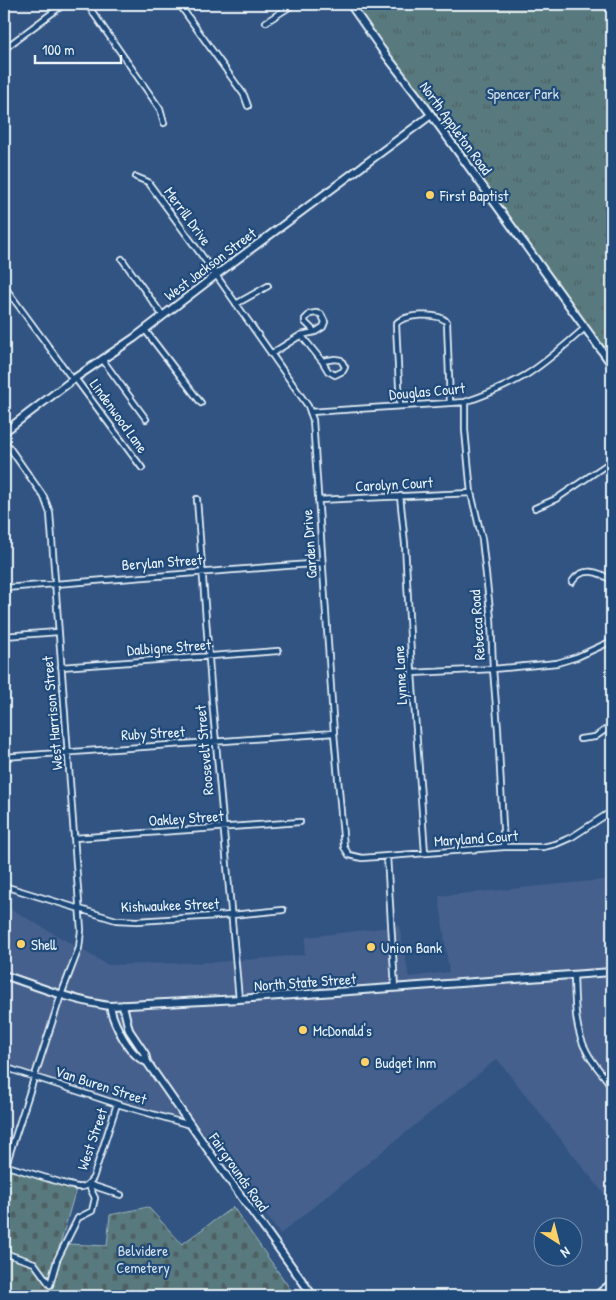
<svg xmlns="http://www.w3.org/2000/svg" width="616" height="1300" viewBox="0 0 616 1300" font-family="'Patrick Hand',sans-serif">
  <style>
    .built { fill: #44608c }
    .cemetery { fill: url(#cemetery-stones); stroke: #a0b6bb }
    .park { fill: url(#park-tufts); stroke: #a0b6bb }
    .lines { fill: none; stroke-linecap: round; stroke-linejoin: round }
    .street-casing { stroke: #e8f1f8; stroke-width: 8 }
    .secondary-casing { stroke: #e8f1f8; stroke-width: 10 }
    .street { stroke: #1f4a7a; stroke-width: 4.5 }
    .secondary { stroke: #1f4a7a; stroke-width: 6 }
    .poi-dot { fill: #ffd166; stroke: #1f4a7a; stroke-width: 2 }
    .labels { text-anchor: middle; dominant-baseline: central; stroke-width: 4.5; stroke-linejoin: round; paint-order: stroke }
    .park-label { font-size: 15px; fill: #d2dfe6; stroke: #1f4a7a }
    .street-label { font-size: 15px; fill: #e8f1f8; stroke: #1f4a7a }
    .poi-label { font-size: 15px; fill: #e8f1f8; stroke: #1f4a7a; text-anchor: start }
  </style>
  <defs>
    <pattern id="cemetery-stones" width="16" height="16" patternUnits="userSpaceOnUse" patternTransform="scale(1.25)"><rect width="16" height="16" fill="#587a7e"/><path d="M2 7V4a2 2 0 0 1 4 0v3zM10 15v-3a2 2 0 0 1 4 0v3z" fill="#4f6164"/></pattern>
    <pattern id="park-tufts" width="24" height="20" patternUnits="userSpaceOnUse" patternTransform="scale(1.25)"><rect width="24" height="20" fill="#587a7e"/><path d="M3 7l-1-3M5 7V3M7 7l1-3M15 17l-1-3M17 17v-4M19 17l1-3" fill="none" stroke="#4f6164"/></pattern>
  </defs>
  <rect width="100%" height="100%" fill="#325483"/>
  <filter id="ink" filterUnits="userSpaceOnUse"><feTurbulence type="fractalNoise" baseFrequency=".02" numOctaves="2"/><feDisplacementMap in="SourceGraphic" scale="10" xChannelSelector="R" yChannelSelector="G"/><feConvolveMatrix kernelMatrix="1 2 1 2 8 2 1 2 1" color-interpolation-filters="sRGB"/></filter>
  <g filter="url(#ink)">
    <path class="built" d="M612 879V1204L497 1059 280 1234 202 1131 4 1063V905L108 965 217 962 304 955 306 937 399 926 409 977 449 972 439 896Z"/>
    <path class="cemetery" d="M11 1169 76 1189 50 1279 68 1244 107 1246 110 1215 148 1207 182 1244 233 1207 295 1296H4V1188Z"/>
    <path class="park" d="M350 4H612V365Z"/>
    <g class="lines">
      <defs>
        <path id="street" d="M87 4 160 109 164 123
          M179 4 244 95 248 106
          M266 22 294 4
          M4 49 64 4
          M136 177 148 182 216 275 308 406 313 420 334 733 344 847 349 855 362 858 504 847H543L556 844 572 837 612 811
          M122 259 163 316
          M4 286 73 380
          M236 304 268 286
          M316 313 321 314 325 322 323 327 315 332 305 322V319L310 314Z
          M145 330 201 403
          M301 335 322 361
          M271 354 301 335 315 332
          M102 359 146 419
          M335 359 341 360 345 367 343 371 335 375 328 371 322 361Z
          M75 378 142 468
          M465 402V430L471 493 482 539 491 619 493 669 498 730 504 847
          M400 406 396 324C403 314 439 312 447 322L450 403
          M310 412 465 402C486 395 507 386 526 375 547 362 566 344 585 328
          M4 440 44 497 50 513 81 930 79 948 61 995 4 1171
          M400 496 405 544 412 673 425 853
          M197 499 212 699 239 999
          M318 500 471 493
          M535 508 556 499 612 461
          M572 582C582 566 599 571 612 581
          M4 588 323 563
          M4 636 58 632
          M61 667 278 651
          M412 673 493 669 557 663 577 657 612 641
          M580 739 595 737 612 725
          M4 757 334 733
          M74 838 300 822
          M387 856 395 988
          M4 886 116 920 137 921 232 915 283 910
          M574 975C575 1001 574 1029 587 1052 593 1064 604 1075 612 1087
          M4 1067 117 1104 190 1125
          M4 1165 69 1185C77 1187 82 1189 88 1184L121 1195
          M4 1253 34 1263 50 1285
          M50 1285 57 1260 78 1218 92 1211 95 1198 88 1184 93 1178 117 1104"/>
        <path id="secondary" d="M350 4 382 50 419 98 612 365
          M4 432 75 378 134 338 216 275 431 115
          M4 975C39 987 74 1001 110 1006L239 999 612 972
          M123 1005 129 1030 145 1054 147 1062 220 1167 313 1296
          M110 1006C113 1023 130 1057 147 1062
          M596 1296 612 1283"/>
      </defs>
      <use href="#street" class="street-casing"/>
      <use href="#secondary" class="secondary-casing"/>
      <use href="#street" class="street"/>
      <use href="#secondary" class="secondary"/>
    </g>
  </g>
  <g class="poi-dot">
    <circle cx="430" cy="195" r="5"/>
    <circle cx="21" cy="944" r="5"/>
    <circle cx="371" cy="947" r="5"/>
    <circle cx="303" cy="1030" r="5"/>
    <circle cx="365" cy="1062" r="5"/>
  </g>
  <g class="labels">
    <g class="park-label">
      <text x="523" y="93">Spencer Park</text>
      <text x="143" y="1250">Belvidere<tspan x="143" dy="17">Cemetery</tspan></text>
    </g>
    <g class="street-label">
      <text transform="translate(456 128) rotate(54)">North Appleton Road</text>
      <text transform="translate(188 216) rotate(54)">Merrill Drive</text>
      <text transform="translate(210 264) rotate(-37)">West Jackson Street</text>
      <text transform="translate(427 391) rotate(-5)">Douglas Court</text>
      <text transform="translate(119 416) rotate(54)">Lindenwood Lane</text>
      <text transform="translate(394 484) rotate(-3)">Carolyn Court</text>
      <text transform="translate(309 544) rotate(-94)">Garden Drive</text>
      <text transform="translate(162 562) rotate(-4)">Berylan Street</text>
      <text transform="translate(477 625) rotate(-94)">Rebecca Road</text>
      <text transform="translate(169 647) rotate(-4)">Dalbigne Street</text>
      <text transform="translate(400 675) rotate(-93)">Lynne Lane</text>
      <text transform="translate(52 713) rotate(-95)">West Harrison Street</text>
      <text transform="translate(153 733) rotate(-3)">Ruby Street</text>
      <text transform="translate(204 750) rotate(-95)">Roosevelt Street</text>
      <text transform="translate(186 818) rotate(-4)">Oakley Street</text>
      <text transform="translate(476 838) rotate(-4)">Maryland Court</text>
      <text transform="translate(170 905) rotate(-2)">Kishwaukee Street</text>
      <text transform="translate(305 982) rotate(-4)">North State Street</text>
      <text transform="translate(101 1085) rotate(18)">Van Buren Street</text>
      <text transform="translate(92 1139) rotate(-71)">West Street</text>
      <text transform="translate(239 1172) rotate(55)">Fairgrounds Road</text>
    </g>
    <g class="poi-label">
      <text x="440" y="195">First Baptist</text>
      <text x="31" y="944">Shell</text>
      <text x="381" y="947">Union Bank</text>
      <text x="313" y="1030">McDonald's</text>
      <text x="375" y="1062">Budget Inm</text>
    </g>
  </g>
  <rect width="616" height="1300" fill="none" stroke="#1f4a7a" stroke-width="20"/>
  <rect x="10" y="10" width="596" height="1280" fill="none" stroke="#e8f1f8" stroke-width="2" filter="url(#ink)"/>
  <g transform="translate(558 1242) rotate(144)"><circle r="24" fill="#1f4a7a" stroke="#6f8dac"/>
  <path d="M0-4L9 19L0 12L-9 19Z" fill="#ffd166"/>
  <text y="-8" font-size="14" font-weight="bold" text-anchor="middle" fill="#e8f1f8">N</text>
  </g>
  <path d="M35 55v8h86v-8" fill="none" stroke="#e8f1f8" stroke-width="2.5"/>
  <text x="42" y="55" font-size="15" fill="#e8f1f8" stroke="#1f4a7a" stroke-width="4" paint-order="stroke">100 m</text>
</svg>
